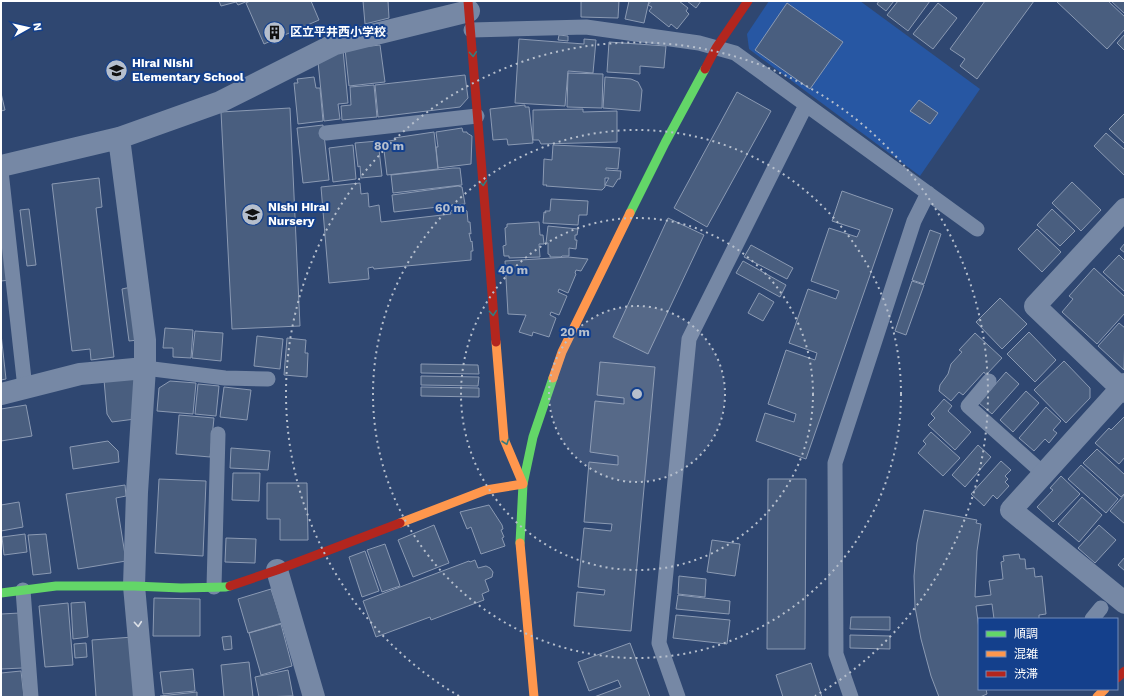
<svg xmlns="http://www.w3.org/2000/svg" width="1126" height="698" viewBox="0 0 1126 698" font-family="'Work Sans','Noto Sans JP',sans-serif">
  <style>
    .green { fill: #2757a3 }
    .building { fill: #495e7f; stroke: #8b9ab3 }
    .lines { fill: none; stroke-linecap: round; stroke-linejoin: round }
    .lane { stroke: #7688a5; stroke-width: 15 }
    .street { stroke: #7688a5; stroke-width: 22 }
    .fast { stroke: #63d668; stroke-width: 9 }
    .slow { stroke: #ff974d; stroke-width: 9 }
    .jam { stroke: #b3261e; stroke-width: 9 }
    .oneway { stroke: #347c7e }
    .oneway2 { stroke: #dde1e8 }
    .ring { fill: none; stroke: #b6bfcd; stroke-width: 2; stroke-dasharray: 2 4 }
    .labels { text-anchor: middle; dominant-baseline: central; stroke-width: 4; stroke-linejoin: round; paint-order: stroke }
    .poi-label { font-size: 12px; font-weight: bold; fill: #fff; stroke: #14408c; text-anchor: start }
    .centre { fill: #b6bfcd; stroke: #14408c; stroke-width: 2 }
    .ring-label { font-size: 12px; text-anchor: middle; font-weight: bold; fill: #b6bfcd; stroke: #14408c; stroke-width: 4; stroke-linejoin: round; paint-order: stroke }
  </style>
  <rect width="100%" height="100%" fill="#2f4771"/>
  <path class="green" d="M769 1H860L980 89 920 176 749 49 747 34Z"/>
  <path class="building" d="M219 1H248L238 5 236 2 221 6Z
    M250 1H311L319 20 264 44 246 3Z
    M363 1H388L389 18 365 24Z
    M581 1H619L618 18 581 17Z
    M629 1H649L644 23 625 19Z
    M651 1H679L688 8 686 11 689 14 677 29 671 24 669 27 649 11 652 7 648 5Z
    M687 1H701L696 8Z
    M879 1H894L886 11 877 4Z
    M898 1H930L908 31 887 15Z
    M985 1H1034L977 79 960 66 965 59 950 49Z
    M1056 1H1108L1125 17V29L1107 49Z
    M1111 1H1125V14Z
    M787 3 843 42 810 89 755 50Z
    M938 3 957 18 933 49 913 34Z
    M1125 34V51L1117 43Z
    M559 35 568 36V41L558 40Z
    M519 39 584 44V39L596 40 593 73 568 71 565 106 515 103Z
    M609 42 666 46 664 68 640 66V74L607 72Z
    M380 45 385 82 349 86 345 49Z
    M343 50 348 103 338 104 340 119 324 121 318 62Z
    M568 73 603 74 602 108 567 107Z
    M465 75 468 98 460 107 378 117 375 85Z
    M314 77 316 88H320L323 121 298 124 294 83H298L297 79Z
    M605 77 631 79 638 82 642 90 640 111 603 108Z
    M374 85 377 117 342 120 341 106 351 105 350 87Z
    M737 92 771 111 707 227 674 208Z
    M1 93 5 110 1 111Z
    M919 100 938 113 930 124 910 111Z
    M525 105V107H529L533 143 508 145 507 139 493 140 490 109Z
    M290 108 300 326 232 329 221 112Z
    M583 109V112L617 111V142L541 144 539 140H533V110Z
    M1125 113V144L1109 129Z
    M323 125 329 180 303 183 297 128Z
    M462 128 463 132H467V133L472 136 471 164 438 168 436 147H438L436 132Z
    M434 132 438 169 387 175 383 142 395 140 394 138Z
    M1106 133 1125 150V176L1094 146Z
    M378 141 382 176 361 178 360 166 358 167 355 143Z
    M353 145 356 179 333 182 329 148Z
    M553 145 620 148 618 169 606 168V170L621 171 620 179H618L613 187 605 185 609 178H605V187L602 190 546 186 547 185H543L544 159 552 160Z
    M453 168H460L462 185 393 193 391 175Z
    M99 178 102 207 96 208 114 357 91 360 90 349 72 351 52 184Z
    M1072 182 1101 210 1081 231 1052 203Z
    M360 183 361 194 368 193 369 207 379 205 381 222 451 214 450 211 464 209 467 211 468 222H470L471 234 469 233 471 242 472 241 473 251H471V260L374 269 373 267 368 268 369 279 329 283 321 187Z
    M458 186 462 187 465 204 394 212 392 195Z
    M842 191 893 209 806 459 756 441 765 413 794 422 796 414 768 404 786 350 815 360 817 353 789 343 808 289 836 299 839 291 811 281 829 228 857 237 860 230 832 221Z
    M551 199 588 201 587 215H579L578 225 543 223 544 212 546 213 545 211H550Z
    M29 209 36 265 27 266 20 210Z
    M1052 209 1075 231 1060 246 1037 225Z
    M668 218 704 235 648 354 613 337Z
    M539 222 540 235H543L544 244H539L540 257 509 258V256H504L503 246 506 245 505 228 507 227V224Z
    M548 226 578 229 577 235H575V240H577L576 249 569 248V256H562L561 257H550V255L548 254V243H546Z
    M1037 229 1061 252 1042 272 1018 249Z
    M930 230 941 234 924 284 912 280Z
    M1 231 10 280 1 281Z
    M1125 243V253L1120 249Z
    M751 245 793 268 787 279 744 257Z
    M1119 255 1125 261V292L1103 272Z
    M568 257 588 259 581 271 576 270 575 273 576 274 568 293 559 289 558 292 567 296 559 315 551 312 550 315 556 318 549 337 533 332 532 336 519 332 526 315 508 314 505 261Z
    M743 261 786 285 780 297 736 273Z
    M1094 268 1125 297V313L1097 344 1062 312 1073 299 1069 296Z
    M912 281 924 285 906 335 895 331Z
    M131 287 138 340 129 341 122 289Z
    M759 293 774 302 763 321 748 313Z
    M1000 298 1027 324 1002 349 976 322Z
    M1119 323 1125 328 1124 370 1098 346Z
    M165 328 193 330 191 358 173 357V348H163Z
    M195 331 223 333 221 361 192 358Z
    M1029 332 1056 360 1035 382 1007 354Z
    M975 333 1002 358 986 375 984 372 963 395 959 392 951 401 939 391 940 385 948 374 951 364 962 352 959 350Z
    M1 334 6 379 1 380Z
    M257 336 283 339 280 369 254 366Z
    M287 338 306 340 305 353H308L307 377 284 375Z
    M1064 361 1090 388V398L1066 423 1034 390Z
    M600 362 655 367 631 631 574 626 577 592 604 595 605 590 578 587 584 528 611 531 612 524 584 522 589 462 618 465V456L590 452 595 401 624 404V398L597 395Z
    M421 364 478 365 479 374 421 373Z
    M1006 372 1019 384 992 414 979 403Z
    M421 376 479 377 478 386 421 385Z
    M135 377V419L112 422 107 414 104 380Z
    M170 381 196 383 193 414 157 411 159 388Z
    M198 384 219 386 216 416 195 414Z
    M224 387 251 390 247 420 220 417Z
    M421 387 479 388V397L421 396Z
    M1026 391 1039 403 1013 432 1000 420Z
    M944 399 952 406 948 411 971 432 955 450 928 425 935 418 931 414Z
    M26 405 32 436 1 441V409Z
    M1046 407 1061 421 1053 430 1057 433 1049 443 1045 439 1034 451 1019 438Z
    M179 415 214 418 210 457 176 454Z
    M1125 416V457L1119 464 1095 443 1109 428 1111 430Z
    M931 432 960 458 943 476 918 453 926 444 923 441Z
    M108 441 118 451 119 462 73 469 70 447Z
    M978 445 991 457 965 487 952 475Z
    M231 448 270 451 268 470 230 468Z
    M1097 449 1125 475V493L1121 497 1083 463Z
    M1001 461 1011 470 1005 476 1008 479 1005 482 1009 486 997 499 993 495 984 506 971 494Z
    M1081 465 1118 499 1106 513 1068 479Z
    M233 473H260L259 501 232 500Z
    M1061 476 1080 494 1053 522 1037 507 1053 490 1050 488Z
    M159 479 206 481 203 556 155 553Z
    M768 479H806L805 649H767Z
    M267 483H307L308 540H280V519H267Z
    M125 485 126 496 116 498 126 561 78 569 66 494Z
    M1125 494V524L1110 511Z
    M1082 497 1102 515 1079 542 1058 524Z
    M19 502 23 527 1 531V505Z
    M489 505 502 525 503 529 501 530 504 537 502 538 505 546 481 554 471 527 467 529 460 512Z
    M924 510 977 520 976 523 981 524 977 551 975 597 991 595 989 581 1003 579 1001 562 1004 561 1003 556 1019 554 1020 559H1025L1026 569 1034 568 1035 577 1042 576 1046 614 1039 615V619H994L992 604 976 606 979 629V689H986L987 694 980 697H939L931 676 921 639 915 607 914 576 917 543Z
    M434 525 449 563 413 577 398 540Z
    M1099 525 1116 540 1095 563 1078 548Z
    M25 534 27 552 4 555 2 537Z
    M46 534 51 573 33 575 28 535Z
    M226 538 256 539 255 563 225 562Z
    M712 540 740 544 735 576 707 572Z
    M385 544 400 586 382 592 367 550Z
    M365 551 379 591 362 597 349 557Z
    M1125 557V571L1118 565Z
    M475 560 478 568 486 566 490 568 493 572 492 577 485 580 489 591 482 594 484 600 431 620 430 617 376 637 363 601 469 561 470 562Z
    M679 576 706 579 705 597 678 594Z
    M271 589 282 623 248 633 238 599Z
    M678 595 730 601 729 614 676 609Z
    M154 598 200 599V636H153Z
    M85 602 88 637 73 639 71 603Z
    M68 603 73 665 45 667 39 606Z
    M20 613 23 668 1 669V614Z
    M676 615 730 620 727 644 673 638Z
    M851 617H890V630L850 629Z
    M281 624 292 666 261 675 249 633Z
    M850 635 890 636V649L850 648Z
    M231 636 232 649 224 650 222 637Z
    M133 637 137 697H96L92 640Z
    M86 643 87 657 75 658 74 644Z
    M630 643 650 697H594L621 687 618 680 589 691 578 662Z
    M249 662 253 697H224L221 665Z
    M811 663 822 697H783L776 675Z
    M193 669 195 691 163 694 160 672Z
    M288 670 293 696 259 697 255 677Z
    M21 671 24 697H2L1 694V673Z
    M197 692V697H160V696Z"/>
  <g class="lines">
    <path class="lane" d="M471 30 586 27 699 43 735 53 977 229
      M326 133 477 116
      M1 171 25 388
      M145 368 225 378 268 379
      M989 381 968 406 1044 474
      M214 587 218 434
      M23 590 31 697
      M1092 619 1101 608
      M678 697 659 643 689 339 806 105
      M851 697 836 654 835 463 914 221 928 193"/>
    <path class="street" d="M119 138 145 340V368L137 492 134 586 144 697
      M1 166 119 138 220 102 335 44 469 11
      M1125 209 1035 306 1125 392
      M1125 384 1011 510 1125 603
      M1 394 80 374 145 368
      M277 570 314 697"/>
    <path class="fast" d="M630 213 665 143 705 69
      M520 543 523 484 533 437 553 378
      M1 593 56 586H134L181 588 226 587 230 586"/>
    <path class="slow" d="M553 378 562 352 630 213
      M400 523 486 490 523 484 504 439 496 342
      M520 543 534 697
      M1097 697 1105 689"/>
    <path class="jam" d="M468 1 496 342
      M705 69 716 48 748 1
      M230 586 277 570 400 523
      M1117 678 1125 671"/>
  </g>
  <defs><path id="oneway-chevron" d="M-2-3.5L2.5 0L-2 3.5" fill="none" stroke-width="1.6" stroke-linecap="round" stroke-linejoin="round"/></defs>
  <g class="oneway">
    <use href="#oneway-chevron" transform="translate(473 54) rotate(86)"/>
    <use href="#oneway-chevron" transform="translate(483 183) rotate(85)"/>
    <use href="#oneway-chevron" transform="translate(493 313) rotate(85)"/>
    <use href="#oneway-chevron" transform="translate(506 442) rotate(71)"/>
  </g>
  <use class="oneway2" href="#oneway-chevron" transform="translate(138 624) rotate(85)"/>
  <circle cx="637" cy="394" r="88" fill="#b6bfcd" fill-opacity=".12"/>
  <g class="ring">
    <circle cx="637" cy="394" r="88"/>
    <circle cx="637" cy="394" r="176"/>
    <circle cx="637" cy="394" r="264"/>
    <path d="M459 696A351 351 0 1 1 815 696"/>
  </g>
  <defs>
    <symbol id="building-disc" viewBox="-11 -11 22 22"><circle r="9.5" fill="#b6bfcd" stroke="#14408c"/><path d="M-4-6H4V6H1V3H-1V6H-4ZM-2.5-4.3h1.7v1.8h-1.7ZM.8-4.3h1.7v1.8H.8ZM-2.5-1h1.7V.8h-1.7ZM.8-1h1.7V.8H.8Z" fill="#111"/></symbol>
    <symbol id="school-disc" viewBox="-11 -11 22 22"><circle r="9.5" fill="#b6bfcd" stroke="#14408c"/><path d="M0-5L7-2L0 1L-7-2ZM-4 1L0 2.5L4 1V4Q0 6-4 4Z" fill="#111"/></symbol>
  </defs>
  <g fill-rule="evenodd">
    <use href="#building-disc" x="262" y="20" width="25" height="25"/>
    <use href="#school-disc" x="104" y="58" width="25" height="25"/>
    <use href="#school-disc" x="240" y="202" width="25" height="25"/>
  </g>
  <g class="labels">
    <g class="poi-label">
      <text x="290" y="32">区立平井西小学校</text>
      <text x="132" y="63">Hirai Nishi<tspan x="132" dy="14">Elementary School</tspan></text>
      <text x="268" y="207">Nishi Hirai<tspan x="268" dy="14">Nursery</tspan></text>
    </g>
  </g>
  <circle cx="637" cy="394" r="6" class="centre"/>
  <g class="ring-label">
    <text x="389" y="150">80 m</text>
    <text x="450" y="212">60 m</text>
    <text x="513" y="274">40 m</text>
    <text x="575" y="336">20 m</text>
  </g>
  <rect width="1126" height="698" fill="none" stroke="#ffffff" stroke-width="4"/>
  <rect x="978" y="618" width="140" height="72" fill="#14408c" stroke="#728cba"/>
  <rect x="986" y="631" width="20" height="6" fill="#63d668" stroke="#728cba"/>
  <text x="1014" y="638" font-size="12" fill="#ffffff">順調</text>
  <rect x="986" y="651" width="20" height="6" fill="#ff974d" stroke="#728cba"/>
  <text x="1014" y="658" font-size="12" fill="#ffffff">混雑</text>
  <rect x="986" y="671" width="20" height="6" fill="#b3261e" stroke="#728cba"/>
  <text x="1014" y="678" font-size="12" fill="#ffffff">渋滞</text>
  <g transform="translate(28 28) rotate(82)" stroke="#14408c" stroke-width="3" paint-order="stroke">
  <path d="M0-3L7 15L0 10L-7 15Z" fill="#ffffff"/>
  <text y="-6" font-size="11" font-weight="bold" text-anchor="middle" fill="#ffffff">N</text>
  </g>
</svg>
